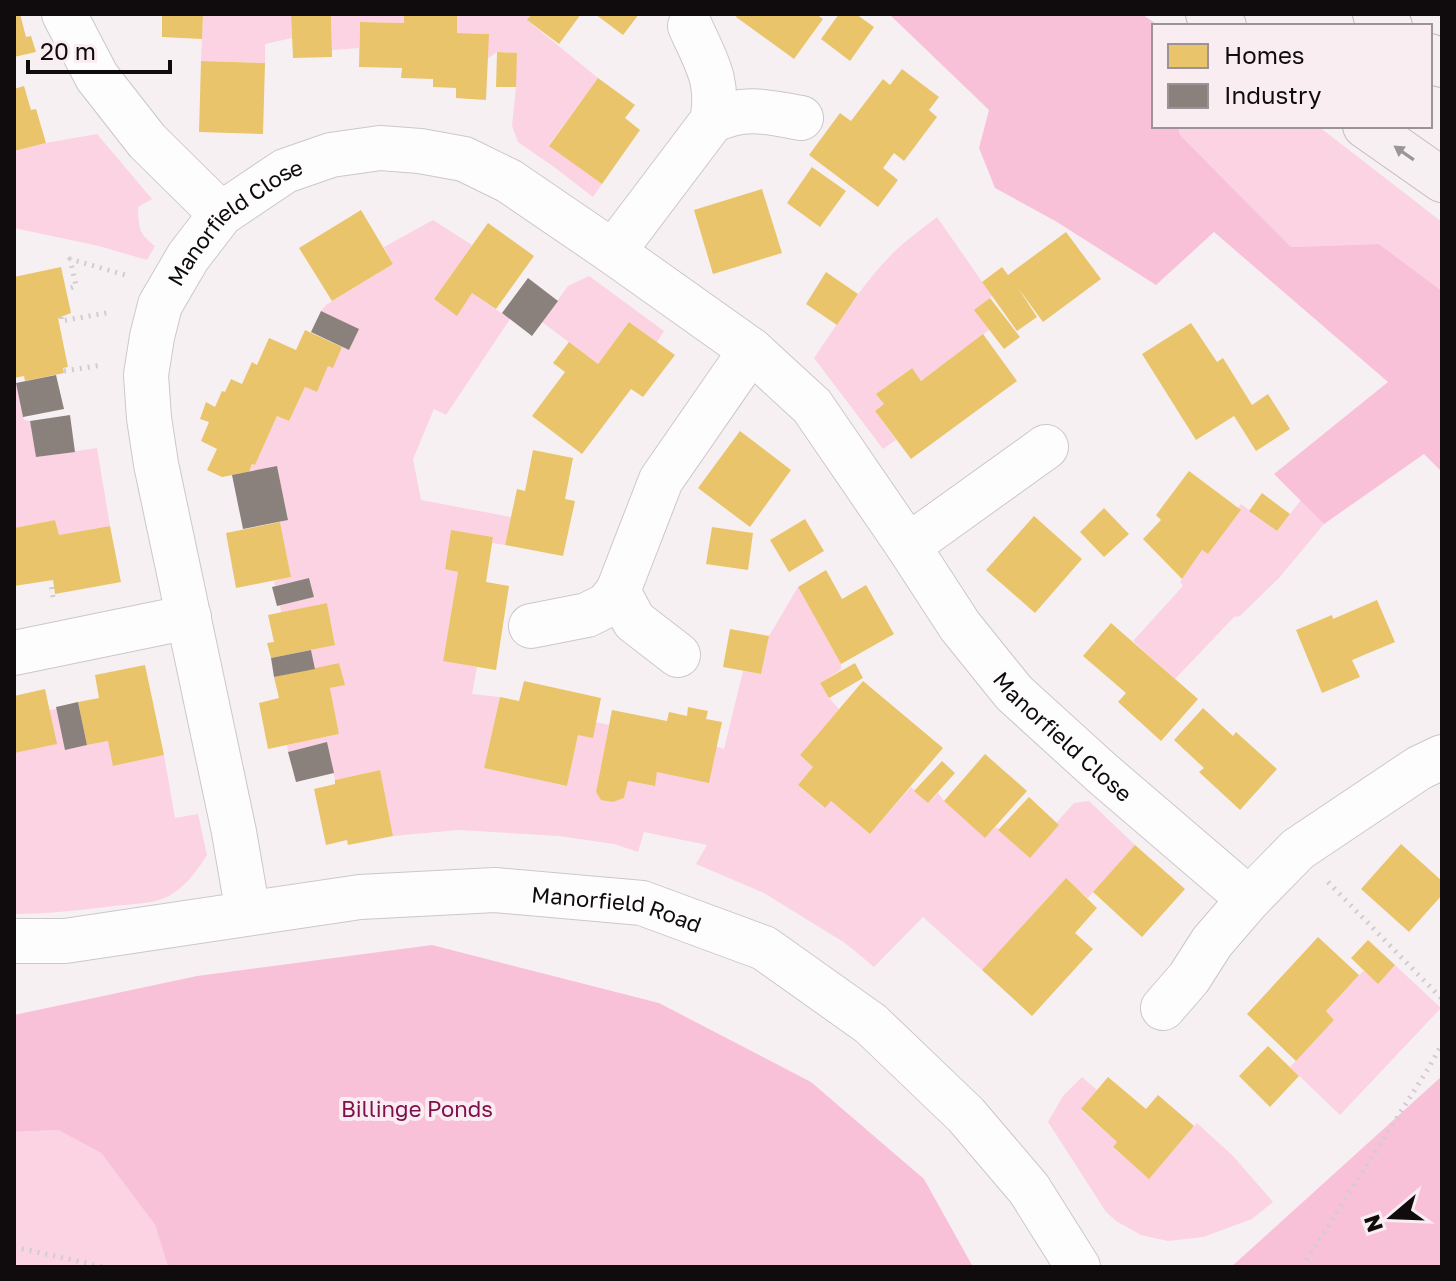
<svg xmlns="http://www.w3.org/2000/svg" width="1456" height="1281" viewBox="0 0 1456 1281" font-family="'Golos Text',sans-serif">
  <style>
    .green { fill: #fbd3e2 }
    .forest { fill: #f9c1d8 }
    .homes { fill: #e9c46a }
    .industry { fill: #8a817c }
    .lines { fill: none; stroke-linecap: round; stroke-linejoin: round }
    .minor-casing { stroke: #ccc7c9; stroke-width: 46 }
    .tertiary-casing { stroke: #ccc7c9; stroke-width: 46 }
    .trunk-casing { stroke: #c4b9be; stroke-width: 46 }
    .path { stroke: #cfcdce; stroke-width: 5; stroke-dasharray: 2 6; stroke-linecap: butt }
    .minor { stroke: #fefdfd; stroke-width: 44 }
    .tertiary { stroke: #fefdfd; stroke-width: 44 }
    .trunk { stroke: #f7f0f3; stroke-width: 44 }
    .oneway { fill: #9b9597 }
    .labels { text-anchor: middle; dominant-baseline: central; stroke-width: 8; stroke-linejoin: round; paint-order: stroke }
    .street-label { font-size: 22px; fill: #100c0d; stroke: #faedf2 }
    .park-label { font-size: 22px; fill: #80104d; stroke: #faedf2 }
  </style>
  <rect width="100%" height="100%" fill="#f7f0f3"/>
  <path class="green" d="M203 14H291L292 38 265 44V63L201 61Z
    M331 14H404V23L360 22 359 48 332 50Z
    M420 14H532L528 21 598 78 549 145 602 184 593 197 554 167 518 142 512 126 516 87V53L497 52 487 59 488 34 457 33V15Z
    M1178 126H1318L1442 222V291L1379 244 1291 247 1180 135Z
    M97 134 152 199 138 207C139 228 138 233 155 246L147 260 99 246 14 228V151L46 143Z
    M937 217 992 296 975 310 989 330 921 381 911 368 877 394 884 404 875 411 896 440 883 449 814 358C839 322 862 284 893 253 906 240 922 229 937 217Z
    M433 220 472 245 434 299 457 315 472 293 510 319 446 415 434 409 413 459 421 500 511 517 505 545 492 543 493 537 451 530 445 568 458 572 443 660 477 667 472 694 500 697 484 768 567 786 578 735 596 722 609 725 596 792 602 800 613 802 624 798 628 781 654 786 657 772 717 747 724 749 743 671 761 674 769 636 798 587 841 664V670L820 683 829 698 839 709 800 755 813 767 798 785 824 808 831 801 870 834 911 787 928 803 938 793 944 801 985 837 996 827 1030 857 1059 825 1056 823 1074 803 1089 801 1135 845 1088 898 1065 879 982 970 923 917 874 967 845 943 764 893 696 864 707 845 644 832 638 852 614 844 559 836 458 830 393 836 379 770 335 780 327 743 288 752 287 745 339 734 330 688 344 685 339 663 315 669 311 650 335 644 327 603 281 613 280 605 314 597 309 578 275 586 274 581 291 577 280 522 288 519 277 467 249 472 252 464 255 465 277 416 289 421 305 387 317 392 328 366 333 367 342 347 349 350 358 330 321 311 326 305 393 264 384 247Z
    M589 276 664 331 657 342 629 322 598 364 542 322 568 286Z
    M14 378H15L24 420 30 421 36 457 97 448 110 526 59 535 55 520 14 528Z
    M1301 500 1324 524 1279 578 1240 616 1234 617 1175 679 1133 641 1183 586 1180 582 1182 579 1202 550 1208 554 1241 510 1238 508 1241 504 1277 531Z
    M57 709 66 749 108 741 114 766 164 755 175 818 198 814 207 855C197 871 186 886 169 896 153 904 132 904 114 906 81 910 48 914 14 914V753L49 710Z
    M1395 965 1441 1008 1340 1115 1290 1067 1334 1020 1326 1011 1359 975 1365 970 1378 983Z
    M1082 1077 1097 1090 1081 1110 1117 1142 1113 1148 1149 1178 1197 1123 1233 1156 1273 1202 1252 1219 1203 1237 1168 1241 1141 1235 1116 1221 1106 1212 1048 1122 1063 1096Z
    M58 1130 101 1153 155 1225 168 1267H14V1132Z"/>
  <path class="forest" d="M889 14H1142L1159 26H1154V126H1178L1180 135 1291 247 1379 244 1442 291V472L1424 454 1324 524 1274 474 1388 382 1214 232 1156 285 1057 222 995 188 979 148 989 110Z
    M432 945 659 1003 811 1082 924 1179 973 1267H168L155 1225 101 1153 58 1130 14 1132V1015L197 976Z
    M1442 1076V1267H1231Z"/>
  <path class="homes" d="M14 14H20L26 37 31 36 36 52 14 57Z
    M162 14H203L202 39 162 37Z
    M291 14H331L332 57 293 58Z
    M404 14 457 15V33L489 34 486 100 456 98V88L433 87V79L401 78 402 68 359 67 360 22 404 23Z
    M532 14H581L559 44 527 20Z
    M595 14H639L623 35Z
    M738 14H816L823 19 794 59 736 17Z
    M839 14H856L874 27 850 61 821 39Z
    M497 52 517 53 516 87H496Z
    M201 61 265 63 263 134 199 132Z
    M902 69 939 97 929 110 937 117 904 161 894 153 883 168 898 180 878 207 809 155 840 113 851 121 883 79 890 85Z
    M598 78 635 105 625 118 640 130 602 184 549 146Z
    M24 86 31 110 36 109 46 143 14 151V89Z
    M812 167 846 191 820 227 787 203Z
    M762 189 782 253 713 274 694 210Z
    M361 210 393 264 332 301 299 248Z
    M488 223 534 256 496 309 472 293 457 316 434 299Z
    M1066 232 1101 279 1043 322 1018 288 1037 317 1017 331 982 282 1002 267 1008 275Z
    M61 267 71 313 58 318 68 367 63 368 64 373 25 381 24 376 14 378V277Z
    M826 272 858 294 837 325 806 304Z
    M990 298 1020 337 1004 349 974 310Z
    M629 322 675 355 643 397 631 389 582 454 532 416 565 372 553 363 569 342 598 364Z
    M1191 323 1217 362 1223 358 1252 405 1268 394 1290 429 1256 451 1234 416 1196 440 1142 354Z
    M305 330 342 347 333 368 328 366 317 392 305 387 289 421 277 416 255 465 252 464 249 472 222 477 207 470 217 449 201 441 209 422 200 419 206 402 215 407 222 391 225 392 231 379 242 384 252 362 257 365 269 338 296 350Z
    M983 334 1017 381 911 459 875 411 884 404 876 394 912 368 921 381Z
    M740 431 791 470 750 527 698 488Z
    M533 450 573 458 565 499 575 501 563 556 505 545 517 489 525 491Z
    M1189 471 1241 510 1208 554 1202 550 1182 579 1143 539 1161 520 1156 515Z
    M1262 493 1290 514 1277 531 1249 511Z
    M1104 508 1129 534 1104 557 1080 532Z
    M1034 516 1082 559 1035 613 986 570Z
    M805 519 824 551 789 572 770 540Z
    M55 520 59 535 110 526 121 582 55 594 53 580 14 586V528Z
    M280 522 291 577 236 588 226 533Z
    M712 527 753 533 748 570 706 564Z
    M451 530 493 537 486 582 509 586 496 670 443 661 458 572 445 569Z
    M826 570 842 599 866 585 894 634 841 664 798 587Z
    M1377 600 1395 642 1352 660 1360 677 1322 693 1296 630 1332 615 1333 619Z
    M327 603 335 645 271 658 267 643 274 642 268 615Z
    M1111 623 1198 699 1161 741 1118 702 1126 693 1083 656Z
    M730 629 769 636 761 674 723 667Z
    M339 663 345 685 330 688 339 734 268 749 259 703 279 698 274 677Z
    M855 663 863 678 829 698 820 683Z
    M145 665 164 755 113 766 108 741 87 745 78 702 99 698 95 675Z
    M524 681 601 698 593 738 578 735 567 786 484 768 500 697 519 701Z
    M863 681 943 748 870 834 831 801 825 808 798 785 813 767 800 755Z
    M45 689 57 744 14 753V696Z
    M688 707 708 711 706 719 722 722 709 783 657 772 655 786 628 781 624 798 613 802 601 800 596 792 612 710 667 721 669 712 687 716Z
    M1203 708 1233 736 1236 732 1277 769 1240 810 1199 772 1204 768 1174 740Z
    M985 754 1027 791 985 838 944 801Z
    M942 761 955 773 928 803 914 791Z
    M380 770 393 836 348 845 347 840 326 845 314 789 335 784V780Z
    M1029 797 1059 825 1030 858 998 830Z
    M1401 844 1442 881V895L1409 932 1361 889Z
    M1135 845 1185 889 1142 937 1093 892Z
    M1066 878 1097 908 1075 933 1093 949 1032 1016 982 970Z
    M1318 937 1359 975 1326 1011 1334 1020 1296 1061 1247 1014Z
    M1368 940 1395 965 1378 984 1351 958Z
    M1268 1046 1299 1076 1270 1107 1239 1076Z
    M1108 1077 1146 1109 1158 1095 1194 1126 1149 1179 1113 1147 1117 1142 1081 1109Z"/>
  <path class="industry" d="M528 278 558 301 532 336 502 313Z
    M321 311 359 329 349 350 311 332Z
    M56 375 64 409 23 417 16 383Z
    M70 415 75 452 36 457 30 421Z
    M277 466 288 520 243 529 232 475Z
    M309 578 314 597 277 606 272 587Z
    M311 650 315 669 274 677 271 658Z
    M78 702 87 745 65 750 56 707Z
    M327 742 334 773 296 782 288 752Z"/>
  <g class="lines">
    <defs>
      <g id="minor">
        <path d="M64 14 97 77 147 141 221 214"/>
        <path d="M712 121C745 105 767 112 801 118"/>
        <path d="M613 252 712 121C720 81 706 62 690 26"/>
        <path d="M908 546 1046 447"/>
        <path d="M618 591 634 621 678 655"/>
        <path d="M531 626 587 615 607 605 618 591 661 480 751 350"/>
        <path d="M14 653 189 617"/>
        <path id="s1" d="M248 913 234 832 156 464 149 418 146 375 152 337 160 305 188 257 221 214 285 171 331 155 380 148 420 151 464 159 509 181 613 252 751 350 812 406 908 546 960 626 1014 693 1102 773 1249 899 1298 849 1419 768 1442 757"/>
        <path d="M1163 1008 1189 978 1212 942 1249 899"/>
      </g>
      <g id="tertiary">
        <path id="s2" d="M14 941H65L360 897 495 890 642 903 764 948 871 1024 966 1115 1029 1189 1078 1267"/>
      </g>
      <path id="trunk" d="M1208 14 1224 26
        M1375 14 1390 26
        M1430 56 1442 65
        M1365 126 1442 180"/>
    </defs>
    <use href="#minor" class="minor-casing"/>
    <use href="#tertiary" class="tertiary-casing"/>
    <use href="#trunk" class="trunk-casing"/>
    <path class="path" d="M71 288 76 286 70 259 125 275
      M61 317V321L112 312
      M64 371 102 365
      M53 597 51 584H53
      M1328 882 1442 999
      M14 1247 104 1267
      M1302 1267 1428 1069 1442 1044"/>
    <use href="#minor" class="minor"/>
    <use href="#tertiary" class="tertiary"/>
    <use href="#trunk" class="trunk"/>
  </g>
  <defs><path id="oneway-solid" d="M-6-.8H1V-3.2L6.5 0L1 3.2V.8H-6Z" transform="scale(2)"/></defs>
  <use class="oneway" href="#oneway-solid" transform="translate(1404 153) rotate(-145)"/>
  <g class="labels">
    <g class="street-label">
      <text stroke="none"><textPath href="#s1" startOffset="734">Manorfield Close</textPath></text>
      <text stroke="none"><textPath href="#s1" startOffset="1834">Manorfield Close</textPath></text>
      <text stroke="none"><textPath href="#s2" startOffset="608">Manorfield Road</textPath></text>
    </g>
    <g class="park-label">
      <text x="417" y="1108">Billinge Ponds</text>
    </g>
  </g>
  <rect width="1456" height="1281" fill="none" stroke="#100c0d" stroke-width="32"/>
  <rect x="1152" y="24" width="280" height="104" fill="#faedf2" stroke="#9c9396" stroke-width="2"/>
  <rect x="1168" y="44" width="40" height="24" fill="#e9c46a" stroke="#9c9396" stroke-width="2"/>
  <text x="1224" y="64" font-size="24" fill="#100c0d">Homes</text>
  <rect x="1168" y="84" width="40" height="24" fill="#8a817c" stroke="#9c9396" stroke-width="2"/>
  <text x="1224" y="104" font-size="24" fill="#100c0d">Industry</text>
  <g transform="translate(1392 1217) rotate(251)" stroke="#faedf2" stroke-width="6" paint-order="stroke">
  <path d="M0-6L14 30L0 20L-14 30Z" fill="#100c0d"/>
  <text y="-12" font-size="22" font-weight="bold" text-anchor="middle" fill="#100c0d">N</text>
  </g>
  <path d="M28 60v12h142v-12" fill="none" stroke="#100c0d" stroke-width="4"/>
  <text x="40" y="60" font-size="24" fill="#100c0d" stroke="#faedf2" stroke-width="6" paint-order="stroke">20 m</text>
</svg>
